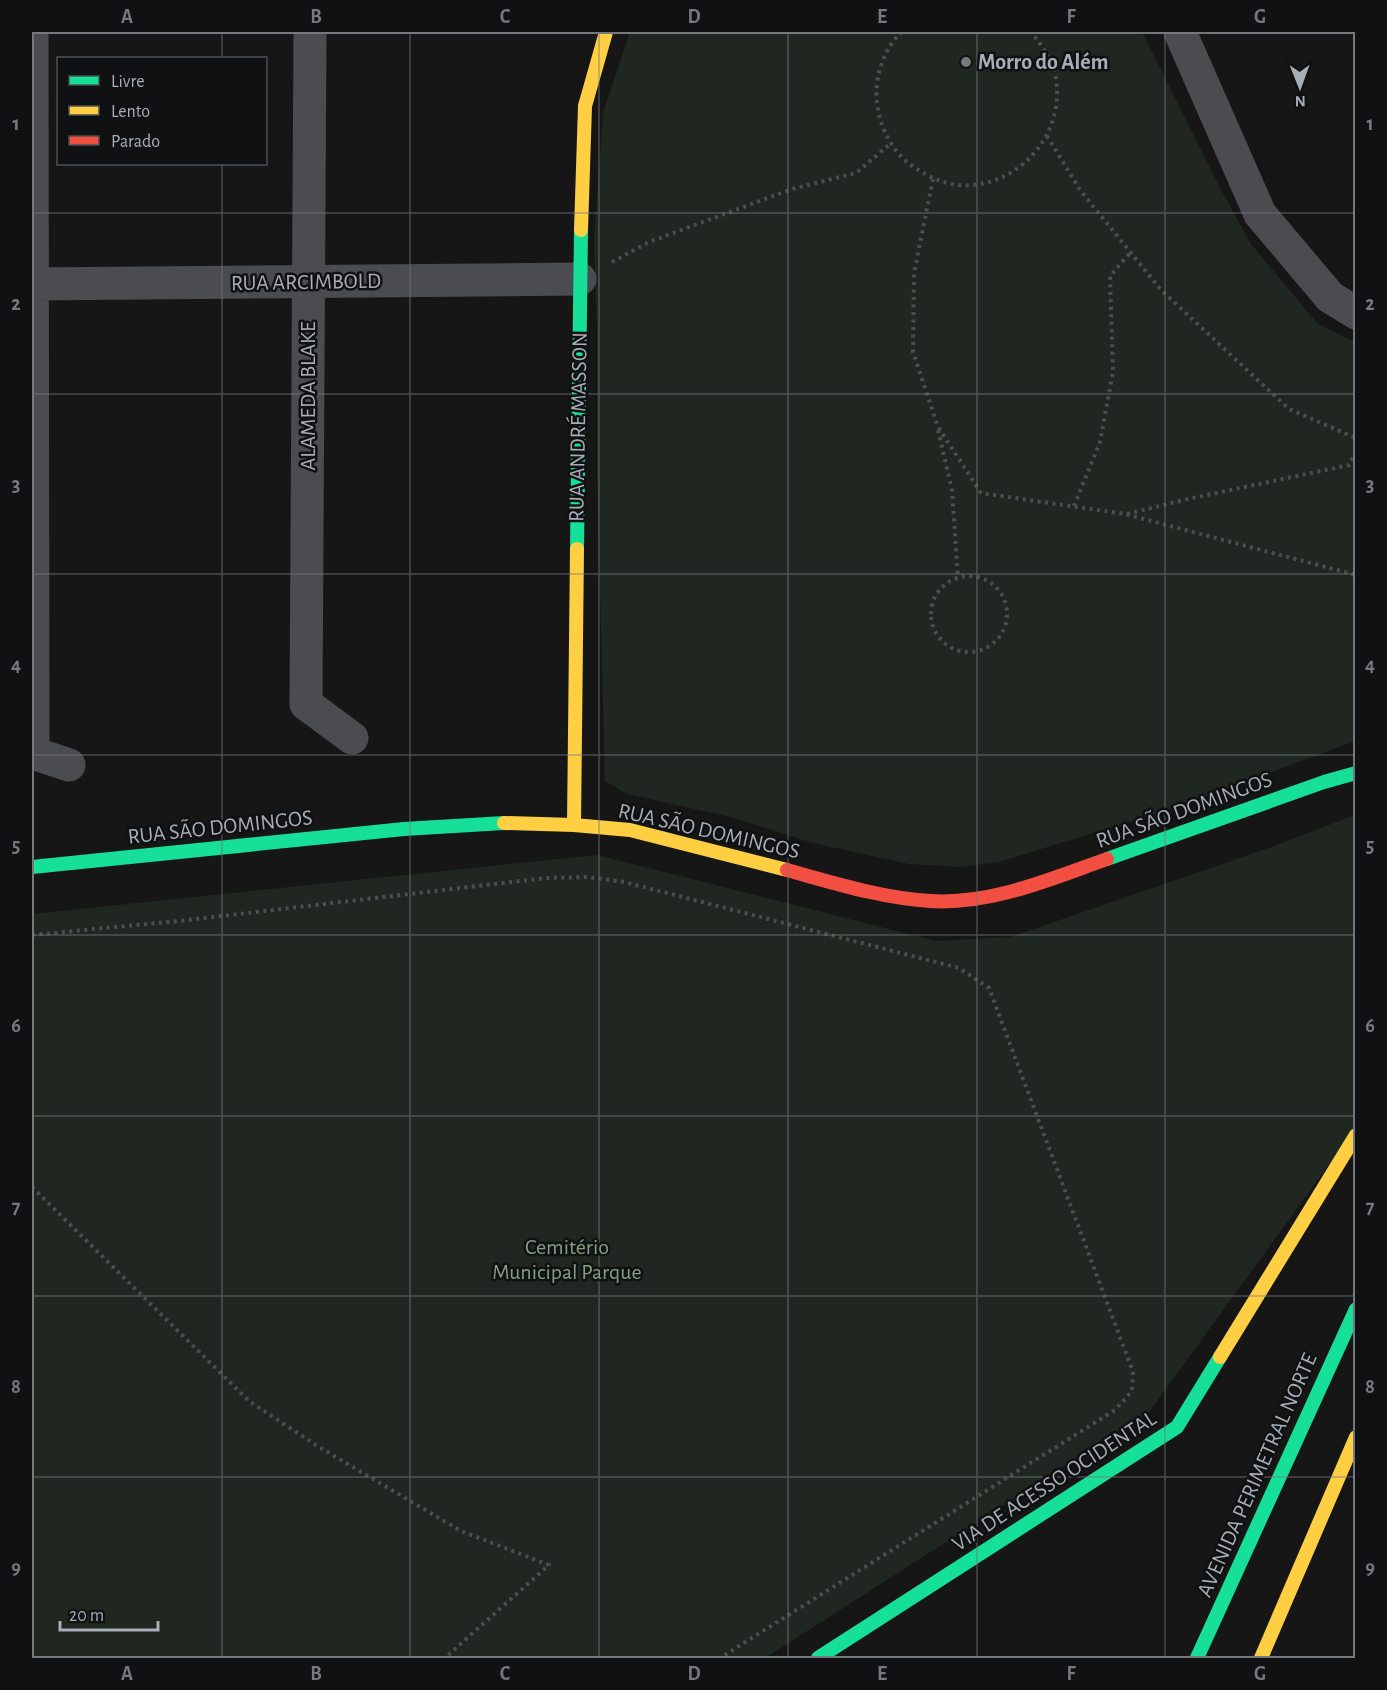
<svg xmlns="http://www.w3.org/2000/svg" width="1387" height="1690" viewBox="0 0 1387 1690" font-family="'Alegreya Sans',sans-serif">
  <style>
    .green { fill: #202720 }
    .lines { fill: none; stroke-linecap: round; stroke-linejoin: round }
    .path { stroke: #4c4e50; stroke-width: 4; stroke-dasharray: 3 4.5; stroke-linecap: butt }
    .street { stroke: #4b4c4f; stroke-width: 33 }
    .fast { stroke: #16e098; stroke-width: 14 }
    .slow { stroke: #ffcf43; stroke-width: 14 }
    .jam { stroke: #f24e42; stroke-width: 14 }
    .grid { fill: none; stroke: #75797e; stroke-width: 1.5; stroke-opacity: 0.55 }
    .poi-dot { fill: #75797e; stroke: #101112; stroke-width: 2 }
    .labels { text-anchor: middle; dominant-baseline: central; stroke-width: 5; stroke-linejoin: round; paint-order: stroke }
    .poi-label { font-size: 22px; font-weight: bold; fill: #a8aeb6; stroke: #101112; text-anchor: start }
    .street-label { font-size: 22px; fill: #a8aeb6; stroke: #101112 }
    .park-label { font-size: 22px; fill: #82a081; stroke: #101112 }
    .neatline { fill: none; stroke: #75797e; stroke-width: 2 }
    .grid-label { font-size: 20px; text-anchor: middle; font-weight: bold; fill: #75797e }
  </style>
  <rect width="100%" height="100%" fill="#161616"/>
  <path class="green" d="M630 32H1142L1220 188 1251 244 1317 323 1355 342V741L1184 805 999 862 960 867 909 864 809 842 735 818 627 794 605 781 597 475V331L594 239 603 113Z
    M1355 815V1129L1149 1412 765 1658H32V914L597 855 936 941 1010 937 1266 849Z"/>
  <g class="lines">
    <path class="path" d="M902 32C884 47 874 78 877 102 880 129 893 155 917 169 930 177 944 184 959 185 1017 189 1065 136 1056 79 1053 61 1042 46 1031 32
      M1047 136 1080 190 1161 290 1289 409 1356 438
      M933 179 914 273 913 352 938 427 981 493 1125 514 1356 575
      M612 262 649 242 792 189 856 173 890 144
      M938 430 952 490 958 578
      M1074 506 1100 442 1113 372 1110 276 1130 253
      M1127 514 1188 499 1349 465 1356 452
      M931 614a38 38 0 1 1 76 0a38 38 0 1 1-76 0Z
      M32 935 179 921 546 878 588 877 624 882 959 968 989 988 1133 1372 1132 1391 1115 1410 720 1658
      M32 1187 249 1401 319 1447 461 1531 549 1565 445 1658"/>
    <path class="street" d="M32 32 33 753 69 765
      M310 32 306 704 352 738
      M1180 32 1260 214 1330 297 1356 313
      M32 284 580 279"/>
    <path class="fast" d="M577 549 581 230
      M1107 859 1324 782 1356 773
      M32 867 404 829 504 823
      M818 1658 1177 1427 1220 1357
      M1197 1658 1356 1309"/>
    <path class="slow" d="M581 230 585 106 606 32
      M504 823 574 825 630 830 787 870
      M574 825 577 549
      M1220 1357 1356 1135
      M1261 1658 1356 1437"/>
    <path class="jam" d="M787 870C834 883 881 898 930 901 991 905 1050 879 1107 859"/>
  </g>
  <path class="grid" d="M222 32V58M410 32V1658M599 32V1658M788 32V1658M977 32V1658M1165 32V1658M222 164V1658M32 213H1356M32 394H1356M32 574H1356M32 755H1356M32 935H1356M32 1116H1356M32 1296H1356M32 1477H1356"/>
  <circle class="poi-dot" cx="966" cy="62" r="6"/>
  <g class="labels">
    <g class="poi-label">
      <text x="978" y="62">Morro do Além</text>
    </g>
    <g class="street-label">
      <text transform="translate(306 282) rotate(-1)">RUA ARCIMBOLD</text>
      <text transform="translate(308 396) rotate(-90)">ALAMEDA BLAKE</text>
      <text transform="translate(578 427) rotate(-89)">RUA ANDRÉ MASSON</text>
      <text transform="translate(1184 810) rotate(-20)">RUA SÃO DOMINGOS</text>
      <text transform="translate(220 827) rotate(-6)">RUA SÃO DOMINGOS</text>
      <text transform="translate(709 831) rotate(13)">RUA SÃO DOMINGOS</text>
      <text transform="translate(1257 1475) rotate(-66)">AVENIDA PERIMETRAL NORTE</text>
      <text transform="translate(1054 1481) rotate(-33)">VIA DE ACESSO OCIDENTAL</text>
    </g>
    <g class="park-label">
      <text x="567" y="1247">Cemitério<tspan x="567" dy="25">Municipal Parque</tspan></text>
    </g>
  </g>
  <rect width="1387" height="1690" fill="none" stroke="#101112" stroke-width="66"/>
  <rect x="57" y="57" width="210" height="108" fill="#101112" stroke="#4d5054" stroke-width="1.5"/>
  <rect x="69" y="76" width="30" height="9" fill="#16e098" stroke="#4d5054" stroke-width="1.5"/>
  <text x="111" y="87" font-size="18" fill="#a8aeb6">Livre</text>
  <rect x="69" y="106" width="30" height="9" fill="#ffcf43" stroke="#4d5054" stroke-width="1.5"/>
  <text x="111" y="117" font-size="18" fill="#a8aeb6">Lento</text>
  <rect x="69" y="136" width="30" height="9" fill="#f24e42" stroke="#4d5054" stroke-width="1.5"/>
  <text x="111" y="147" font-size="18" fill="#a8aeb6">Parado</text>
  <g transform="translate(1300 87) rotate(179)" stroke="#101112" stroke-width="4.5" paint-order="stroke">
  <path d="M0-4.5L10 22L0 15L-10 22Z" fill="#a8aeb6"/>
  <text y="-9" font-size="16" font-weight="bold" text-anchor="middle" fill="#a8aeb6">N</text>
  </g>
  <path d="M60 1621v9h98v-9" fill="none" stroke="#a8aeb6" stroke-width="3"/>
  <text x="69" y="1621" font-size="18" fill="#a8aeb6" stroke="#101112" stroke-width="4.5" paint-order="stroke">20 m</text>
  <rect x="33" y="33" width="1321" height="1624" class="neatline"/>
  <g class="grid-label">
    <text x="127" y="23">A</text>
    <text x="316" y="23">B</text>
    <text x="505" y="23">C</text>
    <text x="694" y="23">D</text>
    <text x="882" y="23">E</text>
    <text x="1071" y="23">F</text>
    <text x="1260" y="23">G</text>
    <text x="16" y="130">1</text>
    <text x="1370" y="130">1</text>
    <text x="16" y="310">2</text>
    <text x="1370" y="310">2</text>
    <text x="16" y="491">3</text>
    <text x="1370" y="491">3</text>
    <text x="16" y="671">4</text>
    <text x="1370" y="671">4</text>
    <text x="16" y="852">5</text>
    <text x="1370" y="852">5</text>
    <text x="16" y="1032">6</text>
    <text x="1370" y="1032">6</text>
    <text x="16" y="1213">7</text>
    <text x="1370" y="1213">7</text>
    <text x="16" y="1393">8</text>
    <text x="1370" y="1393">8</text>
    <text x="16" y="1574">9</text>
    <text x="1370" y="1574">9</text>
    <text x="127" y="1680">A</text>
    <text x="316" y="1680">B</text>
    <text x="505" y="1680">C</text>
    <text x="694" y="1680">D</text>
    <text x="882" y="1680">E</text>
    <text x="1071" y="1680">F</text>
    <text x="1260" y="1680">G</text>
  </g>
</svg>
